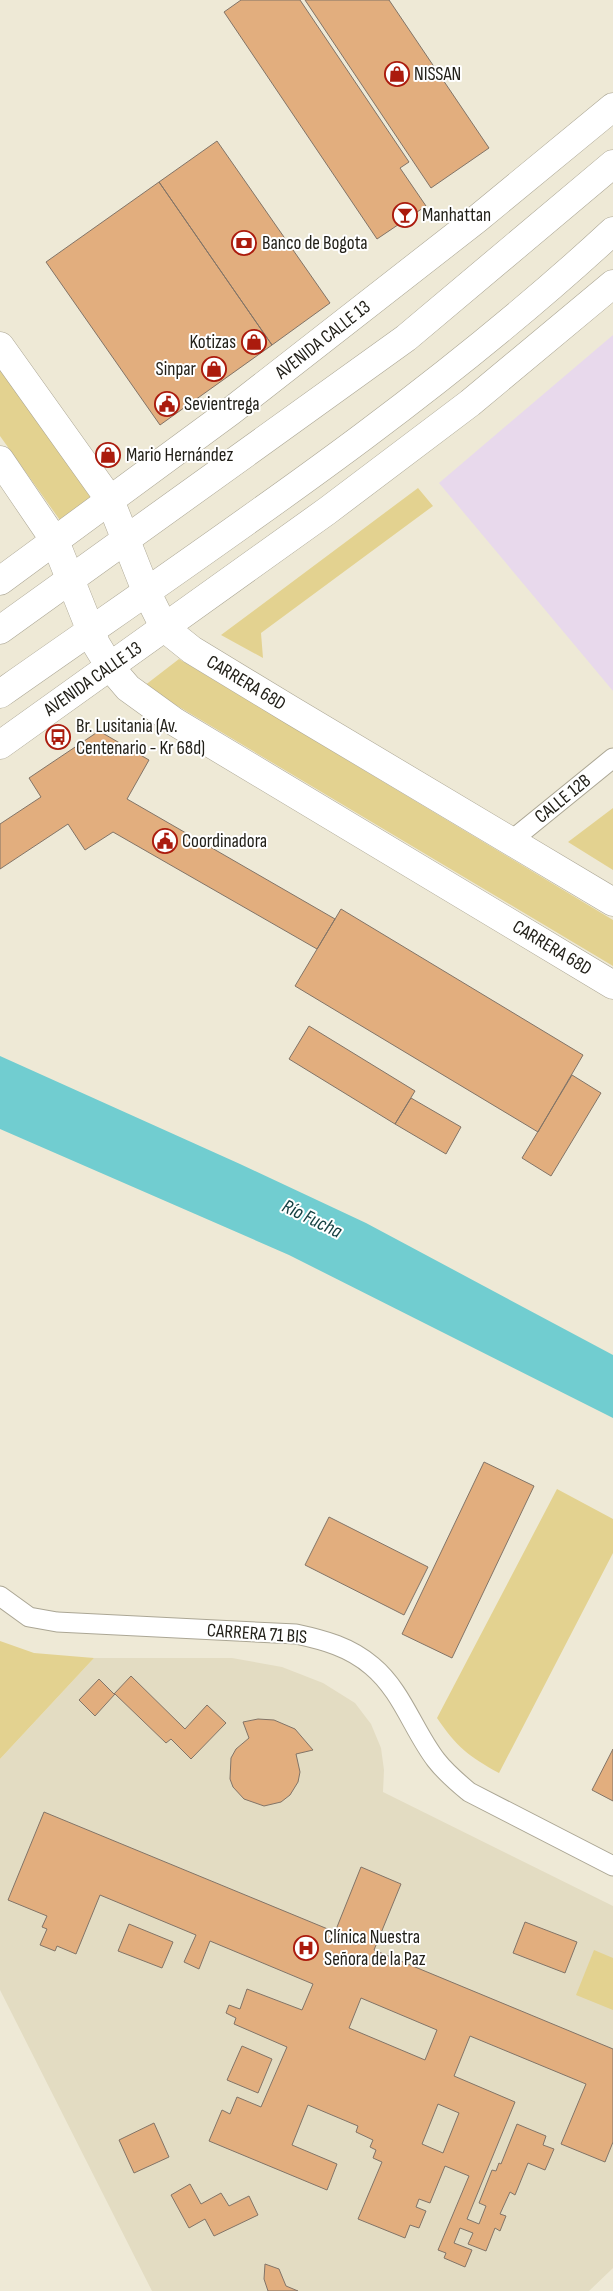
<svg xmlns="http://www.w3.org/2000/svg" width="613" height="2291" viewBox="0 0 613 2291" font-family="'Sofia Sans Condensed',sans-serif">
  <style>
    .industrial { fill: #e8d9ec }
    .built { fill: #e3dcc2 }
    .green { fill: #e3d290 }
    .water { fill: #71cdd0 }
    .building { fill: #e2ae7e; stroke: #827467; fill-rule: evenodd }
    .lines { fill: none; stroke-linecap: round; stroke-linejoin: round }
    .minor-casing { stroke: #aba694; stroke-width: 21 }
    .secondary-casing { stroke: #aba694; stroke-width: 29 }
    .primary-casing { stroke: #aba694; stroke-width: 29 }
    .minor { stroke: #fff; stroke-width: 19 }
    .secondary { stroke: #fff; stroke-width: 28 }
    .primary { stroke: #fff; stroke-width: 28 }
    .labels { text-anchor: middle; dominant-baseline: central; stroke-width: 4; stroke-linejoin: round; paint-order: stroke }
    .poi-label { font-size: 19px; fill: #222019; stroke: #fff; text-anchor: start }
    .street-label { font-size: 19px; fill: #222019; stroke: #fff }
    .water-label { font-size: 20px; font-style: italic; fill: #164143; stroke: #fff }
  </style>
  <rect width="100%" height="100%" fill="#eee9d6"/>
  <path class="industrial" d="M613 335V691L439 483Z"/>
  <path class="built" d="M94 1658H232L282 1667 323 1683 355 1703 371 1724 381 1748 384 1770 383 1792 613 1906V2268L589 2291H152L0 1990V1759Z"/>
  <path class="green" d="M0 370 95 502 62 523 0 436Z
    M418 488 433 506 261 633 263 658 221 635Z
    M179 659 613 920V966L144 686Z
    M613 808V870L568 842Z
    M557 1489 613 1519V1553L499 1773C468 1756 457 1747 437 1718Z
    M0 1641 34 1653 94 1658 0 1759Z
    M594 1950 613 1958V2010L576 1995Z"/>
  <path class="water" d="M0 1056 240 1164 366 1223 613 1355V1418L289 1255 0 1129Z"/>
  <path class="building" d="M241 0H300L409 162 400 168 426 206 377 239 224 12Z
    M305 0H389L489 148 431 188Z
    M217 141 330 303 272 345 159 182Z
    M159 182 272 345 160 425 46 262Z
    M99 731 149 760 127 799 335 919 317 949 113 832 85 850 68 824 0 869V824L41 797 29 778Z
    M341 909 583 1055 538 1132 295 986Z
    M309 1026 415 1091 395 1124 289 1059Z
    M572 1075 601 1093 551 1176 522 1158Z
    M411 1098 461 1127 446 1154 395 1124Z
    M484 1462 534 1486 452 1658 402 1634Z
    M329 1517 428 1567 404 1615 305 1565Z
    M131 1676 185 1729 207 1705 226 1723 191 1759 171 1739 166 1743 115 1694 95 1716 79 1700 99 1679 114 1694Z
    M258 1719 274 1720 295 1729 313 1750 296 1754 300 1772 298 1782 290 1795 281 1802 264 1806 244 1799 233 1787 230 1779 231 1758 236 1749 249 1738 243 1722Z
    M613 1749V1801L592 1790Z
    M44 1812 335 1932 361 1867 401 1884 374 1950 613 2049V2142L605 2162 561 2144 586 2084 470 2036 454 2076 515 2102 467 2219 479 2224 486 2206 479 2203 492 2170 496 2171 499 2163 501 2164 517 2124 546 2136 543 2145 554 2149 545 2170 528 2163 515 2195 510 2192 500 2214 506 2216 500 2231 495 2228 486 2251 468 2244 473 2233 460 2228 454 2243 472 2250 465 2267 444 2258 446 2253 438 2250 469 2176 445 2166 430 2203 419 2199 416 2207 426 2211 419 2228 410 2225 405 2238 358 2219 382 2162 373 2158 376 2150 370 2147 373 2140 356 2132 358 2126 308 2105 292 2145 337 2164 327 2190 209 2141 222 2110 230 2114 237 2097 261 2107 287 2047 234 2024 236 2018 226 2013 229 2005 240 2009 247 1989 302 2010 313 1984 210 1941 199 1969 184 1962 196 1935 100 1895 76 1954 57 1946 55 1951 40 1945 47 1929 42 1927 47 1916 8 1900ZM361 1998 437 2030 425 2060 349 2028ZM438 2104 459 2113 443 2153 422 2144Z
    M525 1922 577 1942 565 1973 513 1953Z
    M129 1924 173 1942 162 1968 118 1951Z
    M242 2046 272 2059 258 2093 227 2080Z
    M154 2123 169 2157 134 2173 119 2140Z
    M190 2184 201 2204 221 2193 229 2206 249 2196 258 2215 214 2236 205 2219 189 2228 171 2195Z
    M265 2264 279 2269 286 2286 298 2291H268L264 2279Z"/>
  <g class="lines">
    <defs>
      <path id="minor" d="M512 840 613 758
        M0 1596 29 1617 57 1622 296 1634C324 1640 350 1647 372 1666 402 1691 413 1730 436 1760 446 1773 457 1782 469 1792L613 1866"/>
      <path id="secondary" d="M0 346 110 500 146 591 159 617 172 634 192 650 291 710 613 902
        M0 460 55 541 96 644 110 667 128 688 175 722 613 985"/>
      <path id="primary" d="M0 581 231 411 477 219 613 107
        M0 630 406 338 613 164
        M0 694C209 547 425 405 613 231
        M0 745 327 511 470 403 613 284"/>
    </defs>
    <use href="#minor" class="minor-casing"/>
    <use href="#secondary" class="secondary-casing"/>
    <use href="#primary" class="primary-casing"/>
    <use href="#minor" class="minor"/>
    <use href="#secondary" class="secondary"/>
    <use href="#primary" class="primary"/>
  </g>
  <defs>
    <symbol id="shop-ring" viewBox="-11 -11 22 22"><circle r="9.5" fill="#fff" stroke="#ab1b0d" stroke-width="1.5"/><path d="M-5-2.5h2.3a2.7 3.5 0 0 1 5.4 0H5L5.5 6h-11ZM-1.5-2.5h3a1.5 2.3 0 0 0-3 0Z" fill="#ab1b0d"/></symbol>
    <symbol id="bar-ring" viewBox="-11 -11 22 22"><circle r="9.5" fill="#fff" stroke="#ab1b0d" stroke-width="1.5"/><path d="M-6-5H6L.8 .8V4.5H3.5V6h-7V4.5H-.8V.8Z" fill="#ab1b0d"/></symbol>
    <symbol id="bank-ring" viewBox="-11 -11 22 22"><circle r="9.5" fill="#fff" stroke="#ab1b0d" stroke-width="1.5"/><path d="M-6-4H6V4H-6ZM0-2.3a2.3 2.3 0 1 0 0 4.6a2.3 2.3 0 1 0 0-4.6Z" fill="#ab1b0d"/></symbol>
    <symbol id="civic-ring" viewBox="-11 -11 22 22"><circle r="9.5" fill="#fff" stroke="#ab1b0d" stroke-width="1.5"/><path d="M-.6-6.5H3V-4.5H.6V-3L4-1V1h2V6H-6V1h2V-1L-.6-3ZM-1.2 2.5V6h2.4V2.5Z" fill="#ab1b0d"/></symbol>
    <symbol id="bus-ring" viewBox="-11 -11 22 22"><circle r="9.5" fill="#fff" stroke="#ab1b0d" stroke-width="1.5"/><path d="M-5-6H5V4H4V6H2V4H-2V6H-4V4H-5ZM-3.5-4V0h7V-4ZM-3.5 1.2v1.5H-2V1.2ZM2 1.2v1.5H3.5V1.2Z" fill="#ab1b0d"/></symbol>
    <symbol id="hospital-ring" viewBox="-11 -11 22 22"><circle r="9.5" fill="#fff" stroke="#ab1b0d" stroke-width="1.5"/><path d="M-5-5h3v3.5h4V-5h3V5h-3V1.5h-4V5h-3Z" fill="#ab1b0d"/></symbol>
  </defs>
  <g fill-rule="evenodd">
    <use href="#shop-ring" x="383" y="60" width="28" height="28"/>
    <use href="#bar-ring" x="391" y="201" width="28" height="28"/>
    <use href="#bank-ring" x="230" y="229" width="28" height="28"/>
    <use href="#shop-ring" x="240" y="328" width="28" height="28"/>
    <use href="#shop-ring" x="200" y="355" width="28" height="28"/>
    <use href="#civic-ring" x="153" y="390" width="28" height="28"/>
    <use href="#shop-ring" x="94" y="441" width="28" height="28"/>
    <use href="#bus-ring" x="44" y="723" width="28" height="28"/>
    <use href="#civic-ring" x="151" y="827" width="28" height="28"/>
    <use href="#hospital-ring" x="292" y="1934" width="28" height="28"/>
  </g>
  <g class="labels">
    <g class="poi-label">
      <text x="414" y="74">NISSAN</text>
      <text x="422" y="215">Manhattan</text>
      <text x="262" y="243">Banco de Bogota</text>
      <text x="236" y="342" text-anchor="end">Kotizas</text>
      <text x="196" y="369" text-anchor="end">Sinpar</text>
      <text x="184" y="404">Sevientrega</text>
      <text x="126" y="455">Mario Hernández</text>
      <text x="76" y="726">Br. Lusitania (Av.<tspan x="76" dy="22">Centenario - Kr 68d)</tspan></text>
      <text x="182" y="841">Coordinadora</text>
      <text x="324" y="1937">Clínica Nuestra<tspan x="324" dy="22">Señora de la Paz</tspan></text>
    </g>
    <g class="street-label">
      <text transform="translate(323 340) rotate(-38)">AVENIDA CALLE 13</text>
      <text transform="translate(93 679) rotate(-35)">AVENIDA CALLE 13</text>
      <text transform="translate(246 683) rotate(31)">CARRERA 68D</text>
      <text transform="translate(563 799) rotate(-39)">CALLE 12B</text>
      <text transform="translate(552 948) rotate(31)">CARRERA 68D</text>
      <text transform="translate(257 1634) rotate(4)">CARRERA 71 BIS</text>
    </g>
    <g class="water-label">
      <text transform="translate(312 1219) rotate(26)">Río Fucha</text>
    </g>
  </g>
</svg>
